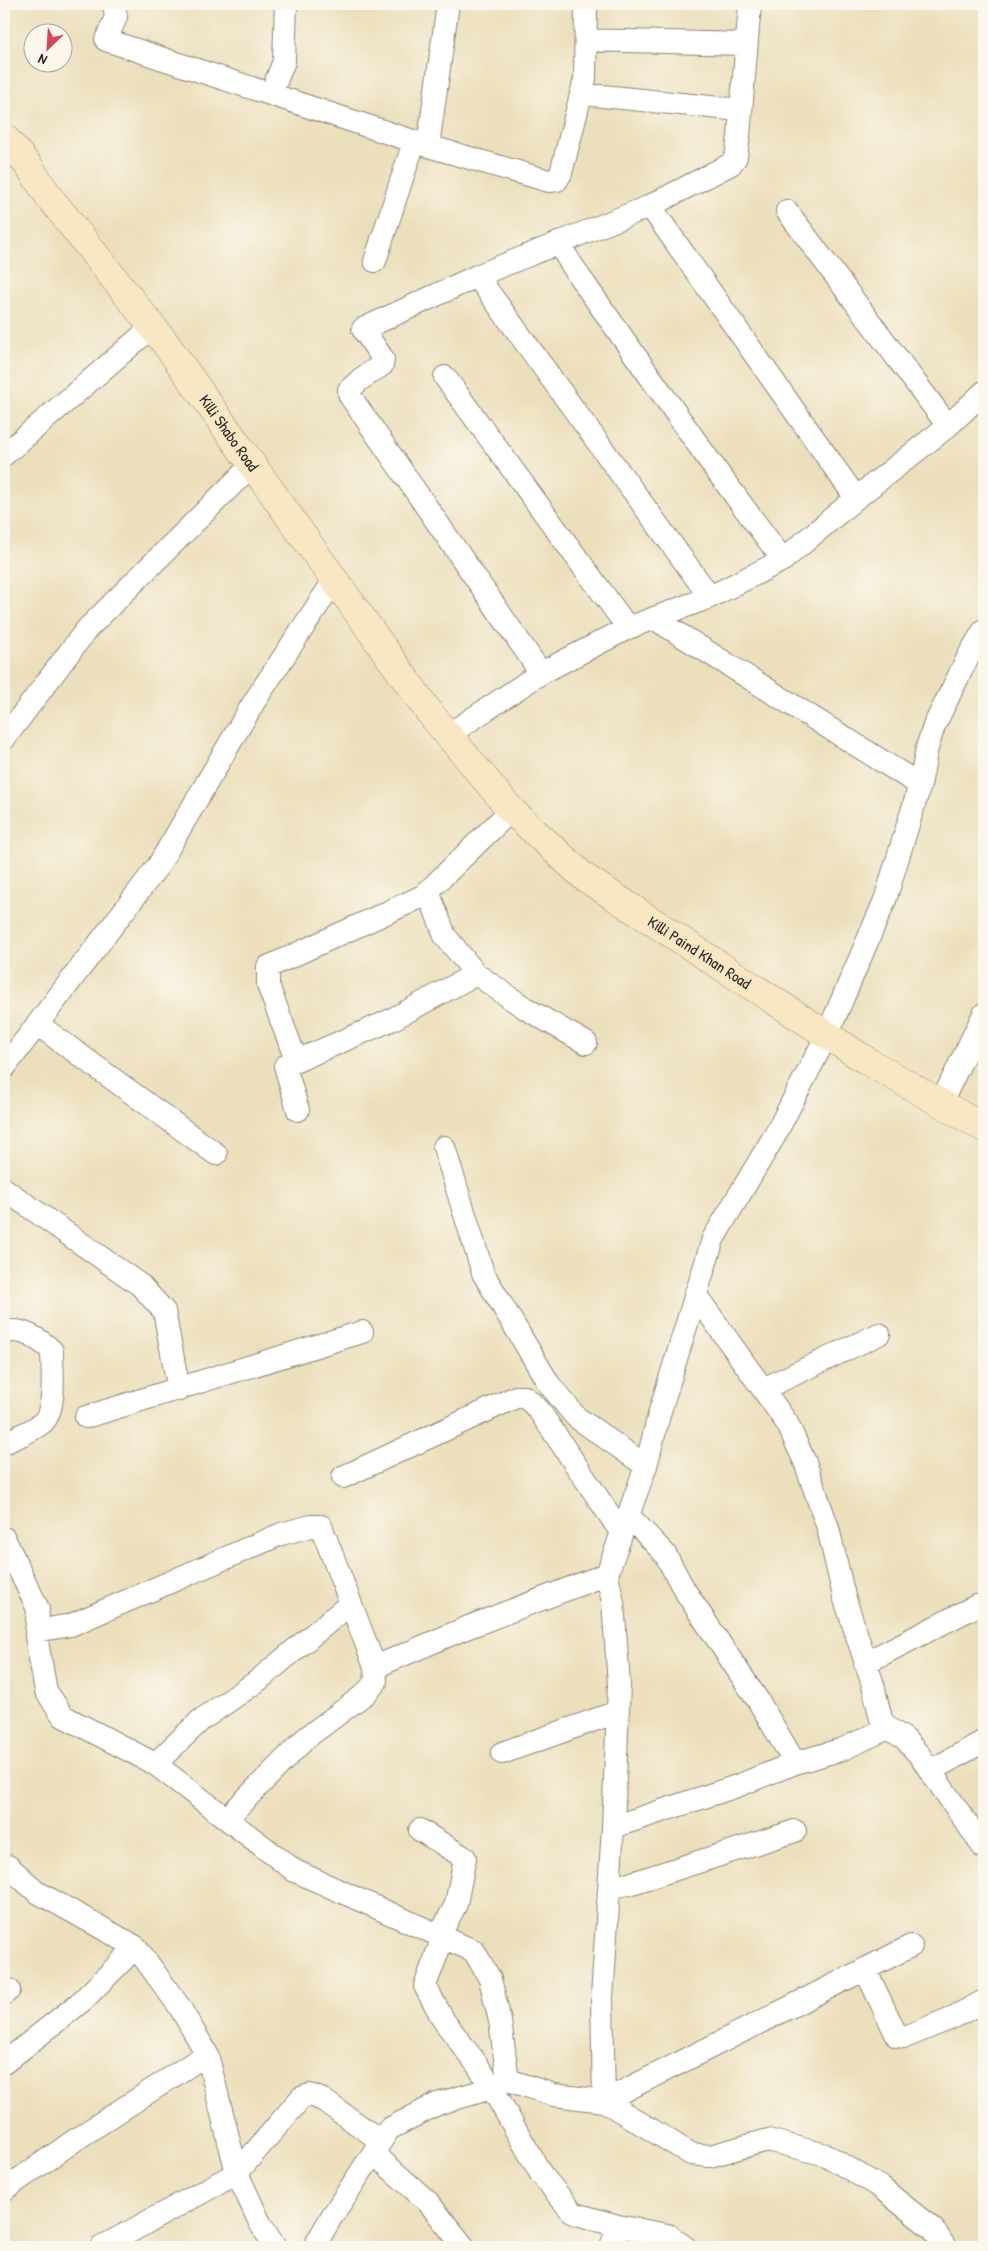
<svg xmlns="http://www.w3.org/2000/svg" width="988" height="2251" viewBox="0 0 988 2251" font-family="'Patrick Hand',sans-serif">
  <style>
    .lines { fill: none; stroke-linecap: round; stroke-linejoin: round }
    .street-casing { stroke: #8c8574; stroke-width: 24 }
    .secondary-casing { stroke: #8c8574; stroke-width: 29 }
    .street { stroke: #fff; stroke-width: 22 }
    .secondary { stroke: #f9e7c3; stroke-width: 28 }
    .labels { text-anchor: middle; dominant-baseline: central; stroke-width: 5; stroke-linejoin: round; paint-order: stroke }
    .street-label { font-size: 16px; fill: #2b2b2b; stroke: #fbf7ec }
  </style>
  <rect width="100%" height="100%" fill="#fbf7ec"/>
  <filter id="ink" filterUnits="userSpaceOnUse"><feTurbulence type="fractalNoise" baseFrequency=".02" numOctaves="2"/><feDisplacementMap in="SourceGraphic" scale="10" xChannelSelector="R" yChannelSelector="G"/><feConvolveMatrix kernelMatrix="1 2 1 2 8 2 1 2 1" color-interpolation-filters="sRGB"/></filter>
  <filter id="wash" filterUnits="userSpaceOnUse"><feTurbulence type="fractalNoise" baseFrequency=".0096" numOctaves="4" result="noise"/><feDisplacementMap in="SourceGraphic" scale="20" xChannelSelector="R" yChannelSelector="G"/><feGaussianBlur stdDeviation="1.12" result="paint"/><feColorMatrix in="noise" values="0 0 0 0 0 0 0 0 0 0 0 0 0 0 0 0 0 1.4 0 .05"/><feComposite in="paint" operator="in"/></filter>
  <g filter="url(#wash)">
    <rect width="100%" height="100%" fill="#ecdfbc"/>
  </g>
  <g filter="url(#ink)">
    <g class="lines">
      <defs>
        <path id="street" d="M114 4 116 17 106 40 428 146 549 181 557 180 561 173 585 79 586 4
          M586 40 745 44
          M271 94 284 61 286 4
          M583 94 740 110
          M428 146 448 4
          M650 206 856 498
          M787 211 948 426
          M558 243 579 276 716 470 783 560
          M375 261 414 142
          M477 276 650 206 731 164 736 157 739 136 750 4
          M445 377 628 628
          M4 455 152 327
          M655 619 920 785
          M541 673 350 396 349 390 361 379 382 365 383 359 363 329 477 276 710 597
          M448 735 541 673 628 628 710 597 783 560 856 498 948 426 984 392
          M4 739 87 629 253 464
          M428 891 445 936 476 974 525 1008 586 1043
          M37 1024 216 1154
          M296 1060 268 985V967L423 896 511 810
          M4 1068 158 866 254 702 335 579
          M941 1103 984 1014
          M298 1110 285 1066 391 1020 476 974
          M444 1147 483 1273 549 1384 576 1417 646 1466
          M4 1189 140 1285 164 1311 179 1390
          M695 1294 787 1423 805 1462 828 1528 844 1596 873 1685 881 1719 888 1728 905 1739 920 1756 984 1848
          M4 1333C20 1326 41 1340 52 1351 52 1369 57 1411 42 1423 31 1432 16 1437 4 1443
          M763 1389 879 1334
          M86 1417 362 1332
          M343 1477 516 1397H525L538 1409 621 1532
          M628 1515 665 1554 685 1591 759 1702 795 1763
          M4 1538 38 1609 36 1636 46 1691 63 1716 155 1764 295 1871 474 1951 490 1979 500 2021 508 2080
          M36 1631 71 1625 281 1534 311 1526H321L375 1667 376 1682 365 1694 306 1738 227 1818
          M865 1663 976 1606
          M375 1667 466 1628 607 1574
          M502 1753 617 1712
          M155 1764 201 1720 256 1682 350 1604
          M930 1771 984 1741
          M613 1827 737 1786 795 1763 843 1749 888 1728
          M420 1830 465 1858 456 1904 440 1935
          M8 1866 37 1892 136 1947 179 2006 207 2054 237 2173 260 2223 275 2247
          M609 1887 629 1884 795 1831
          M443 1937 425 1986 444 2021 476 2063 492 2088 541 2174 573 2213 618 2226 668 2235 685 2247
          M911 1946 604 2101 602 1998 613 1827 619 1684 613 1602 607 1574 646 1466 660 1411 713 1239 775 1135 827 1035 885 900 920 785 927 748 934 726 969 655 984 630
          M865 1969 897 2036 905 2037 954 2017 984 2001
          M4 1994 9 1990
          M4 2063 82 2001 136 1947
          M373 2153 428 2202 464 2247
          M4 2190 78 2138 207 2054
          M102 2247 237 2173 301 2098 310 2095 323 2100 381 2141
          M314 2247 332 2216 389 2129 437 2104 492 2088 508 2080 554 2095 604 2101 691 2154 710 2156 768 2140 826 2155 880 2187 934 2230 945 2247
          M611 2247 618 2226"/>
        <g id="secondary">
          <path id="s1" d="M4 137 28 165 50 198 163 340 429 712 511 810 584 877 867 1061 984 1128"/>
        </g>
      </defs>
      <use href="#street" class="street-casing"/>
      <use href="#secondary" class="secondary-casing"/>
      <use href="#street" class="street"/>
      <use href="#secondary" class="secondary"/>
    </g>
  </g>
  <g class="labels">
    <g class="street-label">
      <text stroke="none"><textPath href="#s1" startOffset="372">Killi Shabo Road</textPath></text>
      <text stroke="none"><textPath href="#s1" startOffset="1080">Killi Paind Khan Road</textPath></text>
    </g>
  </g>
  <rect width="988" height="2251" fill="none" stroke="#fbf7ec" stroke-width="20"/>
  <g transform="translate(48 48) rotate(205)"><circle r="24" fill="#fbf7ec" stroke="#a8a59f"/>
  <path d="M0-4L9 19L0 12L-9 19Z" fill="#d1495b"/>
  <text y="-8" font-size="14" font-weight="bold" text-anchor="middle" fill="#2b2b2b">N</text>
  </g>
</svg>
